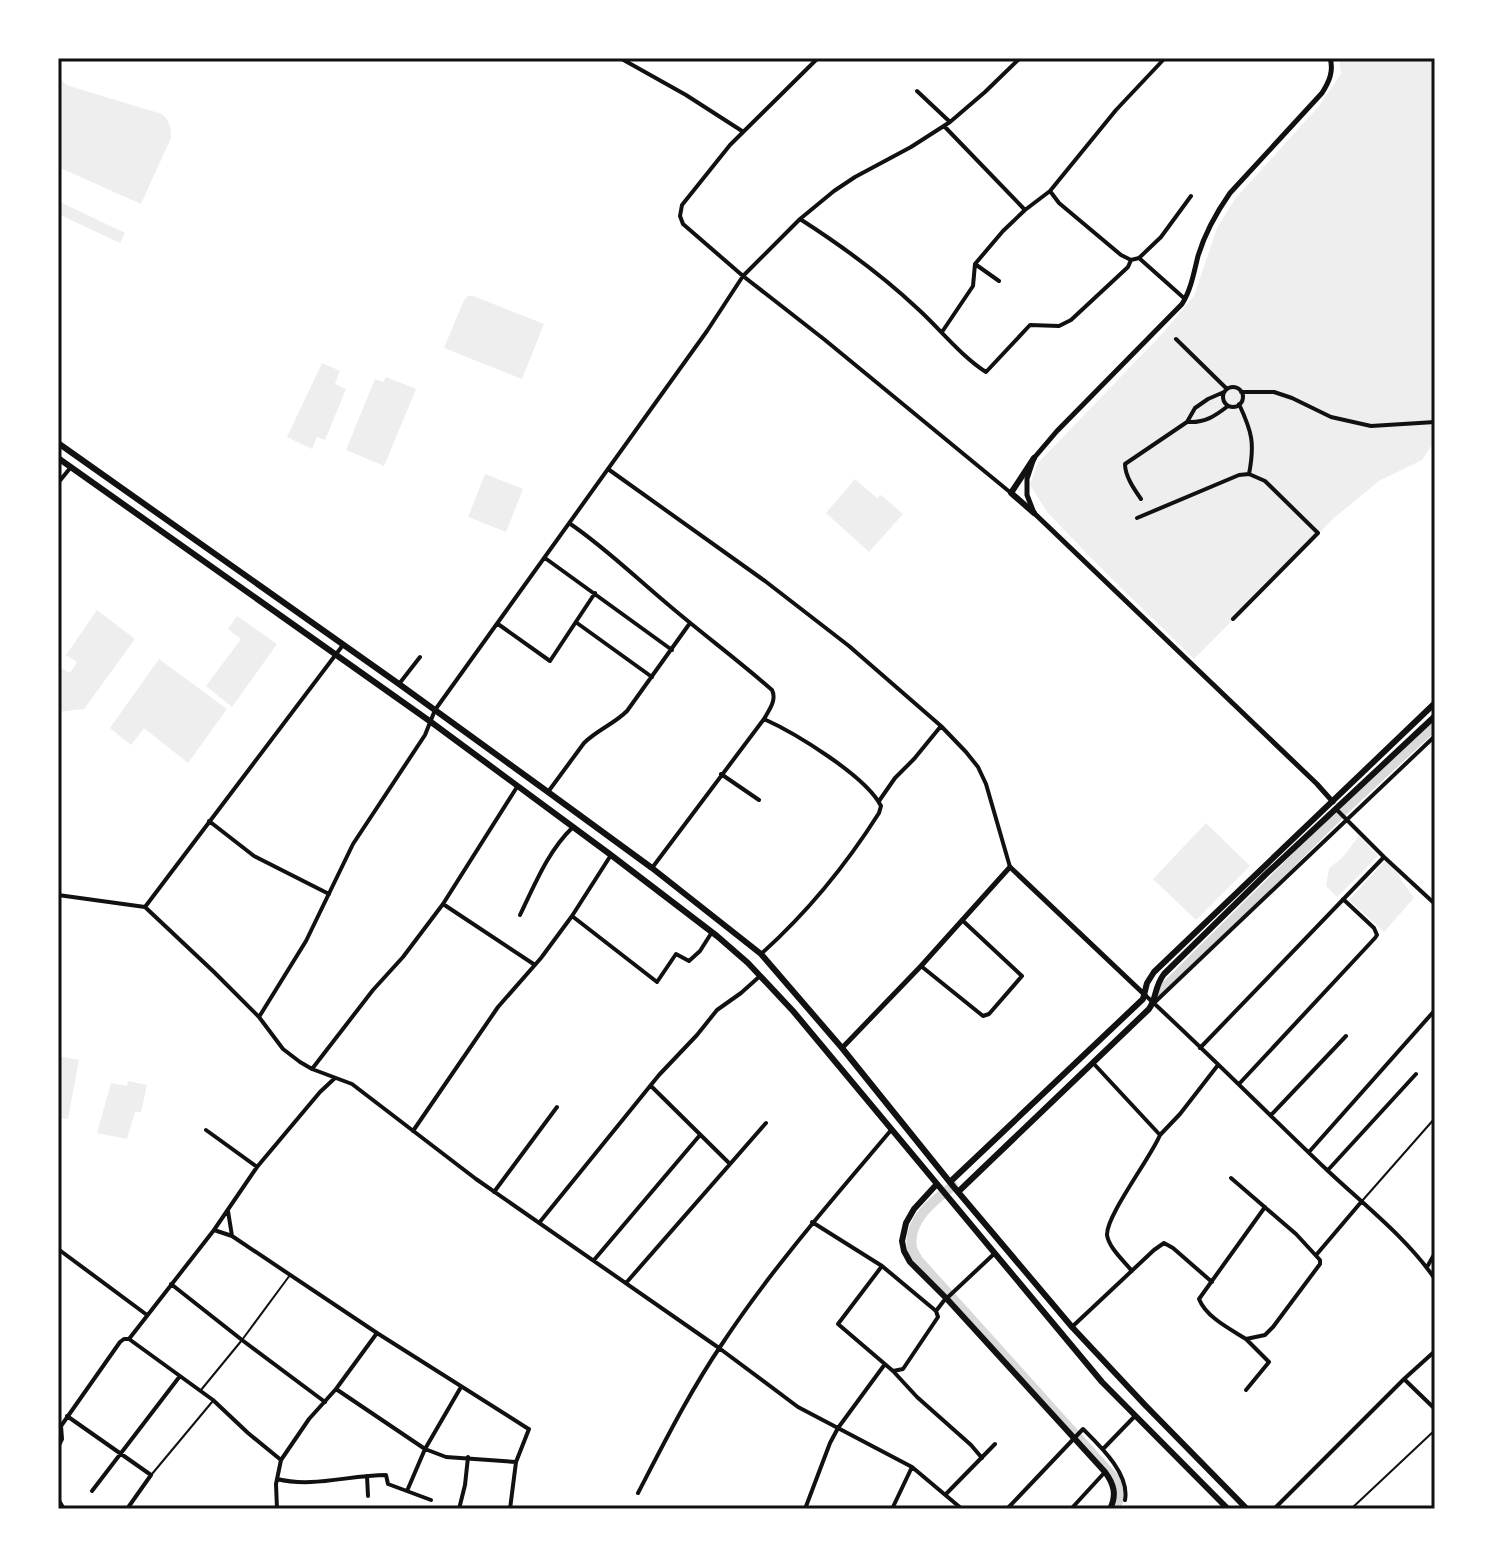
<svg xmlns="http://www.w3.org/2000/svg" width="1493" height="1567" viewBox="0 0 1493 1567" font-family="Arial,sans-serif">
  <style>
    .green { fill: #eee }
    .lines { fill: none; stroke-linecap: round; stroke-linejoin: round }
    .canal { stroke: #d9d9d9; stroke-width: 10 }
    .service { stroke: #111; stroke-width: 2 }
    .minor { stroke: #111; stroke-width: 4 }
    .tertiary { stroke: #111; stroke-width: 5 }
    .secondary { stroke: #111; stroke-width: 6 }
    .neatline { fill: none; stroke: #111; stroke-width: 3 }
  </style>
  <rect width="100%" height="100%" fill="#fff"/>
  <path class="green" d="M1339 58H1435V441L1422 460 1379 481 1334 518 1194 659 1095 562 1048 513 1030 485 1037 464 1161 335 1194 296 1217 228 1235 199 1319 106 1341 74Z
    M58 69 63 82 69 86 162 114C170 121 171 128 171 138L141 204 58 167Z
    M58 201 125 233 120 243 58 214Z
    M468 296H473L544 324 522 379 444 348 464 300Z
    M322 363 340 371 335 384 346 389 325 440 317 437 312 449 287 437Z
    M386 377 416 389 384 466 346 450 375 379 383 382Z
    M485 474 523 489 506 532 468 517Z
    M855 479 877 498 881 495 903 514 869 552 826 513Z
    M97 610 135 639 84 709 58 712V666L70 673 77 662 66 655Z
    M237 616 277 644 232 707 206 686 241 639 228 629Z
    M159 659 227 709 188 763 144 728 131 745 110 728Z
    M1206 823 1250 866 1196 920 1153 879Z
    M1359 836 1378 856 1337 897 1326 886 1329 868 1342 858Z
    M1387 859 1414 898 1384 932 1349 900Z
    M58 1056 79 1060 68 1119 58 1118Z
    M128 1081 147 1085 141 1112H135L127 1139 97 1133 111 1083 127 1086Z"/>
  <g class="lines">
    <path class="canal" d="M1161 991 1347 807 1435 725
      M953 1186C934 1200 907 1221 912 1248 913 1252 916 1256 918 1260L1117 1481 1119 1499 1115 1509"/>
    <path class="service" d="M1362 1201 1435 1118
      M201 1390 242 1340 290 1275
      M152 1474 212 1402
      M1351 1509 1435 1430"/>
    <path class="minor" d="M620 58 686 95 742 131
      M818 58 730 145 682 205 680 216 683 224 743 276 825 340 1011 493
      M917 91 950 122
      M944 126 1025 210
      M1050 191 1059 203 1121 255 1131 260 1139 258 1185 299
      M800 219C842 246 882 275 918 309 940 329 961 356 986 372L1030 325 1059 326 1071 320 1128 267 1131 260
      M1139 258 1161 237 1191 196
      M975 264 999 281
      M942 332 973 286 975 264 1003 231 1025 210 1050 191 1116 110 1165 58
      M1176 339 1227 389
      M1223 397a10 10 0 1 1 20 0a10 10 0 1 1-20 0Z
      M1241 392H1274L1292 398 1331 417 1371 426 1435 422
      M1239 404C1252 432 1255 443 1249 474
      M1188 422C1205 423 1215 416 1228 406
      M608 469 765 581 849 646 941 726 966 752 978 767 986 784 1010 867
      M58 483 71 467
      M1141 499C1134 489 1125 476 1125 464L1187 422 1195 408 1208 399 1224 392
      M1137 518 1239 475 1249 474 1265 481 1318 533 1233 619
      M569 523C606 548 637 579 671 607 704 635 739 661 772 690 777 700 769 710 764 719L652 868
      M545 558 672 650
      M577 623 652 677
      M498 624 550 661 595 593
      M399 684 420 657
      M721 774 759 800
      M548 792 584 743C597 730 614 724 627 711L690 623
      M879 801 895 778 914 759 941 726
      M1336 809 1384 857 1435 904
      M209 821 254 856 329 894
      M58 895 145 907
      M443 904 535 965
      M145 907 214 972 259 1017 283 1049 300 1062 312 1069 352 1084 476 1179 719 1348 798 1407 912 1467 962 1509
      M145 907 343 645
      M520 915C535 884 548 851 573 827
      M572 916 657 982 676 954 689 961 700 951 712 932
      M761 954C808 912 846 865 879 813L881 806C866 776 795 733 764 719
      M921 966 983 1016 989 1014 1022 976 962 920
      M1145 995C1207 1052 1266 1112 1327 1170 1364 1205 1406 1237 1435 1279
      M1155 1002 1435 736
      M259 1017 306 941 353 844 425 735 435 710 707 331 743 276 800 219 834 191 855 177 911 147 950 122 985 92 1020 58
      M1200 1048 1384 857
      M1094 1064 1160 1135C1151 1157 1106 1216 1107 1235 1109 1248 1124 1261 1132 1271
      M312 1069 373 990 403 957 443 904 517 787
      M1239 1084 1375 938 1377 935 1374 928 1343 899
      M651 1086 729 1163
      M1271 1115 1346 1036
      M206 1130 257 1167
      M413 1131 498 1007 541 958 572 916 611 855
      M1160 1135 1180 1114 1218 1065
      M1309 1152 1435 1010
      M1328 1170 1416 1074
      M1231 1178 1296 1234 1320 1260V1264L1273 1327 1265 1335 1246 1339C1230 1329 1206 1317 1199 1299L1265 1207
      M494 1192 557 1107
      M228 1211 232 1236
      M812 1222 882 1266 936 1311
      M539 1223 659 1075 697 1035 717 1010 741 993 760 976
      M214 1230 232 1236 377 1333 527 1428 529 1429 516 1462 510 1509
      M58 1249 147 1315
      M1317 1254 1362 1201
      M594 1260 700 1135
      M882 1266 838 1324 893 1371 917 1397 971 1445 982 1458
      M1427 1267 1435 1253
      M626 1283 766 1123
      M171 1284 242 1340 325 1402
      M947 1298 995 1253
      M1073 1326 1154 1250 1164 1243 1173 1248 1212 1282
      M129 1339 213 1400 248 1433 281 1460 276 1484 277 1509
      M893 1371 903 1369 938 1317 936 1311 946 1298
      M1404 1379 1435 1409
      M336 1389 425 1449 446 1457 516 1462
      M1246 1390 1269 1362 1246 1339
      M67 1416 151 1475 127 1509
      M58 1447 62 1439 61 1426 120 1342 124 1339H129L214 1230 257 1167 320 1092 335 1078
      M1103 1449 1134 1417
      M281 1460 309 1419 336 1389 377 1333
      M367 1476 368 1496
      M277 1479C313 1488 349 1475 386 1475L388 1484 431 1500
      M92 1491 180 1376
      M407 1491 425 1449 461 1387
      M638 1493C664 1443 690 1391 722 1344 772 1268 833 1199 892 1129
      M946 1494 995 1444
      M58 1499 64 1509
      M459 1509 465 1485 468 1457
      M805 1509 830 1443 838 1428 885 1364
      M892 1509 912 1467
      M1007 1509 1083 1429C1100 1446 1130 1474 1125 1500
      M1071 1509 1105 1472
      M1274 1509 1404 1379 1435 1351"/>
    <path class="tertiary" d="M1330 58C1334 71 1329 82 1322 93L1230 193C1216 213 1205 233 1198 256 1194 272 1191 290 1182 304L1057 431 1034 458 1027 479V495L1034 513 1317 784 1333 802
      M842 1048 921 966 1010 867 1145 995"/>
    <path class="secondary" d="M58 443 399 684 548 792 652 868 761 954 842 1048 953 1186 1072 1327 1145 1405 1247 1509
      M58 458 431 722 611 855 717 936 748 963 793 1011 1102 1382 1228 1509
      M1034 513 1011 493 1034 458
      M950 1182 1143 999 1147 983 1154 972 1435 703
      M936 1185 914 1209 906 1223 902 1241 904 1251 910 1262 947 1299 1105 1472C1114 1484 1117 1495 1110 1509
      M958 1192 1149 1009C1157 998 1154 987 1164 974L1265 875 1435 716"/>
  </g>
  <rect width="1493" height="1567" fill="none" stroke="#ffffff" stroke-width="120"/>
  <rect x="60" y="60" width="1373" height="1447" class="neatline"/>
</svg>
